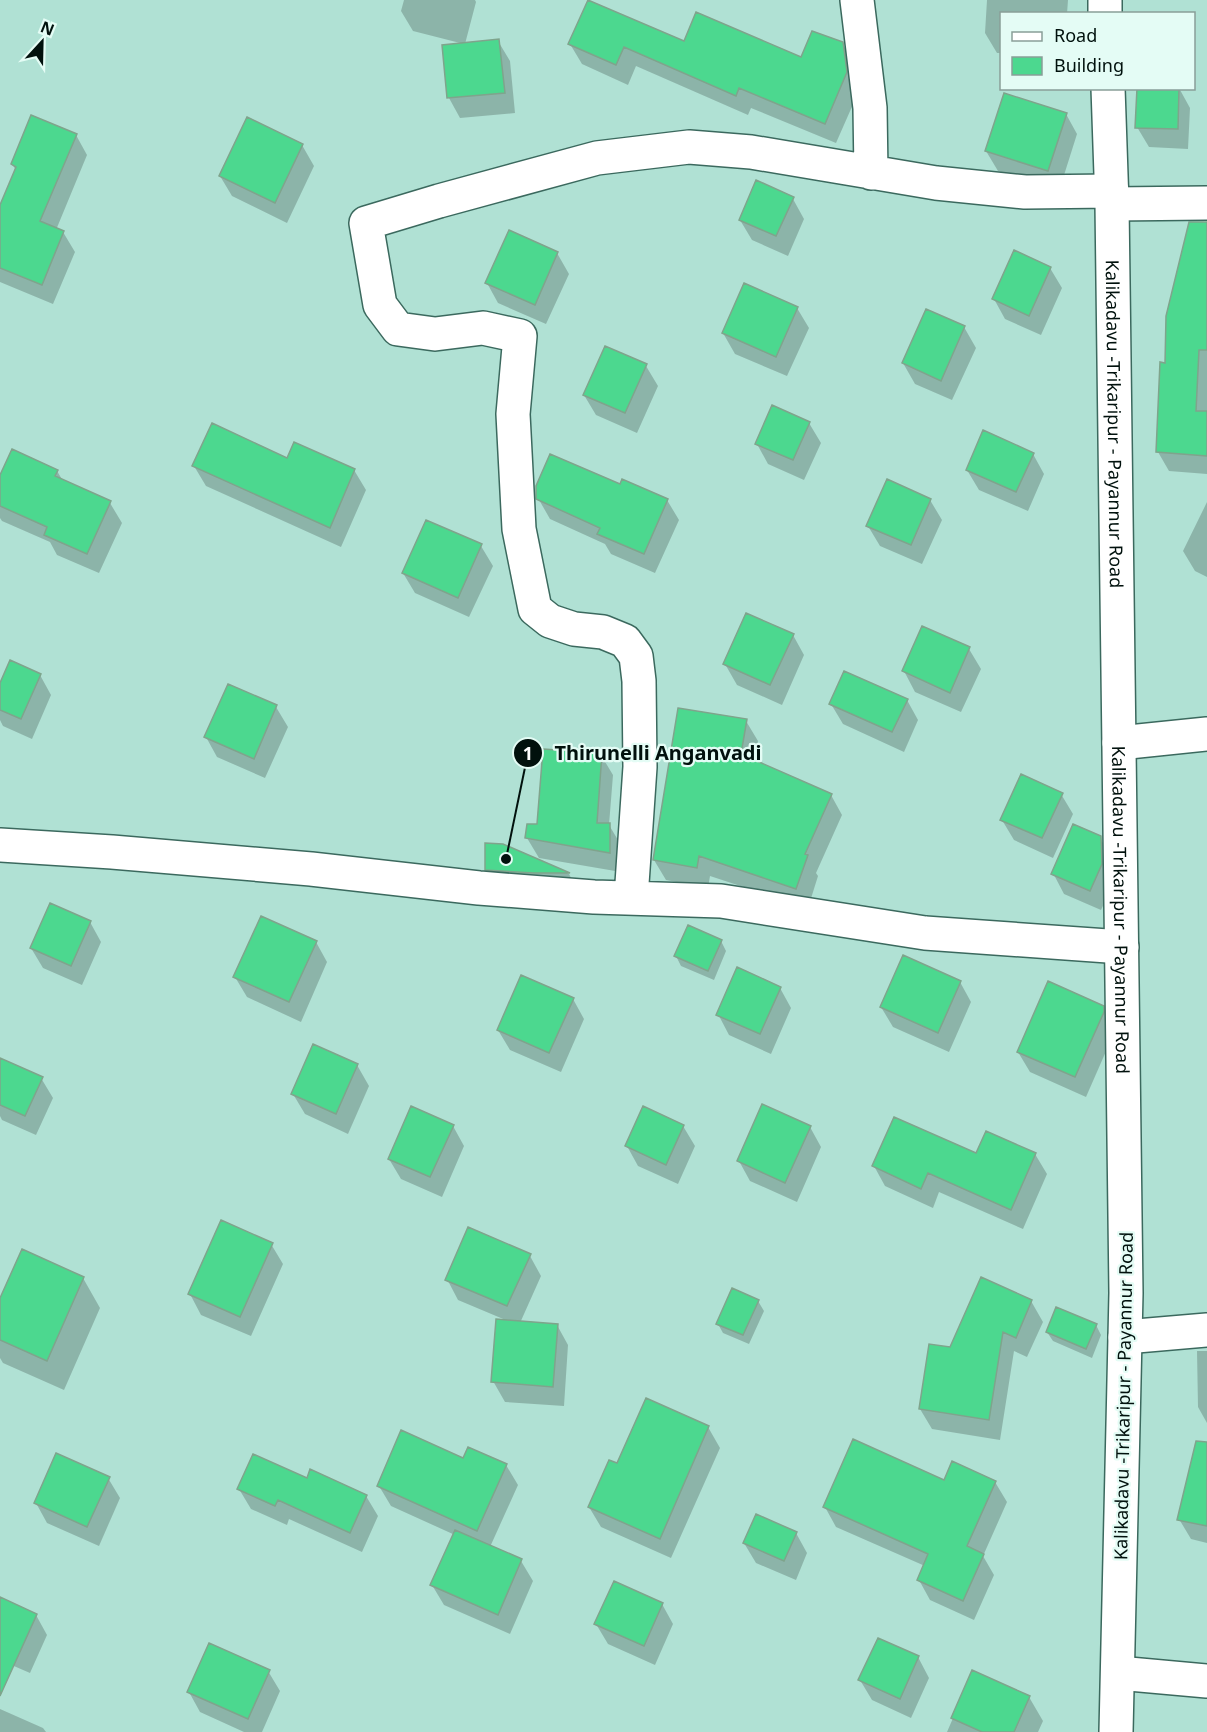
<svg xmlns="http://www.w3.org/2000/svg" width="1207" height="1732" viewBox="0 0 1207 1732" font-family="'Noto Sans',sans-serif">
  <style>
    .shadow { fill: #0003 }
    .building { fill: #4cd88f; stroke: #7fa48c; stroke-width: 1.5 }
    .lines { fill: none; stroke-linecap: round; stroke-linejoin: round }
    .street-casing { stroke: #3b695e; stroke-width: 36 }
    .secondary-casing { stroke: #3b695e; stroke-width: 36 }
    .street { stroke: #fff; stroke-width: 33 }
    .secondary { stroke: #fff; stroke-width: 33 }
    .labels { text-anchor: middle; dominant-baseline: central; stroke-width: 4.5; stroke-linejoin: round; paint-order: stroke }
    .street-label { font-size: 18px; fill: #01110d; stroke: #e4fcf5 }
    .leader { fill: none; stroke: #01110d; stroke-width: 2 }
    .callout-dot { fill: #01110d; stroke: #e4fcf5; stroke-width: 2 }
    .mark-label { font-size: 18px; text-anchor: middle; font-weight: bold; fill: #fff }
    .callout-label { font-size: 20px; text-anchor: middle; font-weight: bold; fill: #01110d; stroke: #e4fcf5; stroke-width: 4.5; stroke-linejoin: round; paint-order: stroke }
  </style>
  <rect width="100%" height="100%" fill="#b0e1d4"/>
  <path class="shadow" d="M404 0H475L476 2 465 44 498 41 510 61 515 113 460 118 449 98 464 44 413 31 401 11Z
    M987 0H1068L1067 14H1002V53H997L985 33Z
    M684 43 802 59 842 43 854 63 858 93 836 143 751 108 748 115 636 66 628 85 582 64 570 44Z
    M1179 88 1190 108 1188 149 1149 147 1137 127Z
    M1066 114 1077 134 1059 191 998 171 986 151Z
    M76 135 87 155 56 230 63 232 75 252 53 304 0 282V209L16 170 12 164Z
    M302 145 314 166 287 223 232 196 220 176Z
    M793 199 804 219 788 256 752 240 740 220Z
    M1207 235V474L1169 471 1158 452 1167 364Z
    M557 253 569 274 546 324 498 303 487 283Z
    M1050 268 1062 288 1041 335 1005 319 994 299Z
    M797 308 809 328 787 376 735 354 723 333Z
    M964 327 976 348 952 400 915 384 903 363Z
    M646 366 658 386 637 433 596 415 584 395Z
    M809 423 821 443 804 480 768 464 757 444Z
    M1033 454 1044 474 1028 511 979 490 967 470Z
    M288 460 354 470 366 490 341 547 206 486 194 466Z
    M57 471 63 481 110 503 122 523 99 573 57 555 50 542 2 521 0 518V479Z
    M620 486 667 500 679 520 655 573 611 554 605 544 550 519 538 498Z
    M930 500 942 520 922 564 880 546 868 526Z
    M1207 502V577L1195 571 1183 551Z
    M481 546 493 566 469 617 415 593 403 573Z
    M793 635 804 655 782 705 737 685 725 664Z
    M969 649 981 669 961 712 915 692 904 671Z
    M40 675 51 695 32 739 3 726 0 720V686Z
    M907 700 918 720 904 752 843 724 831 704Z
    M276 707 288 727 265 778 217 757 206 737Z
    M746 721 758 741 754 761 831 795 842 815 816 873 818 876 808 908 710 876 708 888 666 880 654 860Z
    M601 755 613 775 609 825 621 845V872L539 858 527 838Z
    M1061 794 1073 814 1053 858 1014 840 1002 820Z
    M1100 838 1112 858 1113 885 1101 910 1064 894 1053 873Z
    M502 845 569 874 578 891 497 887 487 869Z
    M90 922 101 942 82 985 43 968 31 948Z
    M721 941 726 951 714 980 681 966 676 956Z
    M316 942 327 962 301 1022 247 997 235 977Z
    M960 982 971 1002 949 1052 893 1027 881 1007Z
    M780 988 791 1008 771 1054 729 1035 718 1014Z
    M573 999 584 1019 561 1072 510 1050 498 1030Z
    M1102 1007 1114 1028V1033L1086 1097 1030 1072 1018 1052Z
    M357 1065 369 1086 348 1134 305 1114 293 1094Z
    M41 1078 53 1098 36 1135 2 1120 0 1116V1079Z
    M453 1126 464 1146 442 1197 401 1179 389 1159Z
    M683 1126 695 1146 678 1184 638 1166 627 1146Z
    M810 1127 821 1147 797 1202 750 1181 739 1161Z
    M1035 1154 1047 1174 1023 1229 939 1192 933 1208 885 1186 874 1166 977 1155Z
    M271 1244 283 1264 251 1336 201 1315 190 1294Z
    M530 1256 541 1276 520 1323 557 1325 568 1345 564 1406 505 1402 493 1381 508 1321 458 1300 447 1279Z
    M83 1278 100 1308 64 1390 3 1363 0 1358V1301Z
    M758 1301 764 1311 749 1344 723 1333 718 1324Z
    M1031 1301 1043 1322 1027 1357 1014 1351 1000 1440 932 1429 920 1409 951 1349Z
    M1096 1325 1101 1335 1092 1358 1053 1341 1047 1332Z
    M1197 1351H1207V1423L1198 1407Z
    M708 1427 720 1448 671 1558 601 1527 589 1507 617 1465Z
    M464 1460 506 1465 518 1485 490 1547 521 1561 533 1581 510 1634 444 1605 432 1585 455 1535 391 1506 379 1486Z
    M108 1478 120 1498 99 1546 47 1523 36 1503Z
    M307 1480 366 1496 378 1516 362 1552 289 1519 287 1525 251 1509 239 1489Z
    M944 1482H995L1007 1502 983 1556 994 1575 974 1620 930 1600 919 1580 925 1566 836 1527 825 1507Z
    M1207 1486V1543L1191 1539 1179 1519Z
    M796 1533 807 1553 796 1580 756 1563 744 1543Z
    M0 1599 36 1615 47 1635 30 1673 0 1660Z
    M662 1604 673 1624 655 1665 608 1644 596 1624Z
    M918 1657 929 1678 911 1718 872 1700 860 1680Z
    M268 1671 280 1691 262 1732H244L200 1712 189 1692Z
    M973 1672 1029 1697 1043 1721 1038 1732H947Z
    M0 1709 43 1728 46 1732H0Z"/>
  <path class="building" d="M588 0 684 41 696 12 801 57 812 31 843 42 847 72 825 124 739 88 736 96 624 47 616 65 568 44Z
    M499 39 505 93 447 98 442 45Z
    M1137 88H1179L1178 129 1135 128Z
    M1004 93 1067 113 1048 171 985 151Z
    M31 115 77 134 40 221 64 231 42 285 0 268V205L16 167 11 164Z
    M247 117 303 144 275 203 219 176Z
    M756 180 794 197 776 236 739 220Z
    M1189 222H1207V350H1199L1196 411H1207V456L1156 452 1160 362 1165 363 1166 316Z
    M509 230 558 252 535 305 485 283Z
    M1014 250 1051 267 1029 316 992 299Z
    M744 283 798 307 776 357 722 333Z
    M926 309 965 326 941 381 902 363Z
    M605 346 647 364 625 413 583 395Z
    M772 405 810 422 793 460 755 444Z
    M212 423 287 458 294 442 355 469 330 528 192 466Z
    M983 430 1034 453 1016 492 966 470Z
    M12 449 58 470 55 476 111 501 87 554 44 535 47 527 0 506V475Z
    M550 454 620 484 622 479 668 499 644 554 597 534 600 528 536 499V486Z
    M887 479 931 499 911 545 866 526Z
    M426 520 482 544 458 598 402 573Z
    M746 613 794 634 770 685 723 664Z
    M922 626 970 647 950 693 902 671Z
    M10 660 41 674 21 719 0 710V683Z
    M844 671 908 699 892 732 829 704Z
    M228 684 277 705 254 759 204 737Z
    M678 708 747 719 741 754 832 794 805 854 808 855 796 889 699 856 697 868 653 860Z
    M543 749 602 753 597 823H610V853L525 838 527 824H537Z
    M1021 774 1063 793 1042 838 1000 820Z
    M1073 824 1101 836 1102 864 1090 891 1051 874Z
    M485 843 503 844 570 873H534L485 870Z
    M50 903 91 921 71 966 30 948Z
    M261 916 317 941 289 1002 233 977Z
    M688 925 722 940 708 971 674 956Z
    M903 955 961 981 938 1033 880 1007Z
    M737 967 781 987 760 1034 716 1015Z
    M521 975 574 998 549 1053 497 1030Z
    M1048 981 1104 1006V1012L1075 1077 1017 1052Z
    M313 1044 358 1064 336 1114 291 1094Z
    M0 1058 43 1077 25 1116 0 1105Z
    M762 1104 811 1126 785 1183 737 1161Z
    M411 1106 454 1125 430 1177 388 1159Z
    M643 1106 684 1125 666 1165 625 1146Z
    M894 1117 976 1153 986 1131 1036 1153 1011 1210 928 1173 921 1189 872 1166Z
    M221 1220 273 1243 240 1317 188 1294Z
    M468 1227 531 1254 507 1306 445 1280Z
    M22 1249 84 1277 47 1361 0 1340V1298Z
    M981 1277 1032 1300 1016 1338 1003 1332 989 1420 919 1409 929 1344 950 1347Z
    M732 1288 759 1300 743 1335 716 1324Z
    M1056 1307 1097 1324 1086 1349 1046 1332Z
    M496 1319 558 1324 553 1387 491 1382Z
    M646 1398 709 1426 660 1539 588 1507 609 1460 617 1463Z
    M401 1430 463 1458 468 1447 507 1464 477 1531 377 1486Z
    M853 1439 944 1480 952 1461 996 1481 967 1546 984 1554 963 1601 917 1580 928 1554 823 1507Z
    M1196 1441 1207 1442V1526L1177 1520Z
    M56 1453 110 1477 87 1527 34 1503Z
    M253 1454 307 1478 310 1469 367 1495 350 1533 278 1500 275 1506 237 1489Z
    M756 1514 797 1532 784 1561 743 1543Z
    M455 1530 522 1559 498 1615 430 1585Z
    M614 1581 663 1603 644 1646 594 1624Z
    M0 1597 37 1614 0 1696Z
    M878 1638 919 1656 900 1699 858 1680Z
    M209 1643 270 1670 248 1719 187 1692Z
    M972 1670 1030 1696 1014 1732H982L951 1718Z"/>
  <g class="lines">
    <defs>
      <path id="street" d="M857 0 870 108 871 173
        M1112 204 1207 203
        M1119 743 1207 734
        M0 845 112 852 311 869 479 888 594 897 721 901 925 933 1122 947
        M631 898 640 767 639 681 636 656 625 641 603 632 574 629 550 621 535 609 519 529 513 414 520 336 483 328 435 334 398 329 380 305 366 223 439 201 597 158 689 147 751 152 936 183 1025 192 1112 191
        M1125 1337 1207 1330
        M1118 1673 1207 1681"/>
      <g id="secondary">
        <path d="M1105 0V14"/>
        <path id="s1" d="M1108 88 1112 204 1126 1293 1116 1732"/>
      </g>
    </defs>
    <use href="#street" class="street-casing"/>
    <use href="#secondary" class="secondary-casing"/>
    <use href="#street" class="street"/>
    <use href="#secondary" class="secondary"/>
  </g>
  <g class="labels">
    <g class="street-label">
      <text stroke="none"><textPath href="#s1" startOffset="336">Kalikadavu -Trikaripur - Payannur Road</textPath></text>
      <text stroke="none"><textPath href="#s1" startOffset="822">Kalikadavu -Trikaripur - Payannur Road</textPath></text>
      <text transform="translate(1123 1396) rotate(-89)">Kalikadavu -Trikaripur - Payannur Road</text>
    </g>
  </g>
  <path class="leader" d="M506 859L528 753"/>
  <g class="callout-dot">
    <circle cx="506" cy="859" r="6"/>
    <circle cx="528" cy="753" r="15"/>
  </g>
  <g class="mark-label">
    <text x="528" y="760">1</text>
  </g>
  <g class="callout-label">
    <text x="658" y="760">Thirunelli Anganvadi</text>
  </g>
  <rect x="1000" y="12" width="195" height="78" fill="#e4fcf5" stroke="#899e98" stroke-width="1.5"/>
  <rect x="1012" y="32" width="30" height="9" fill="#ffffff" stroke="#899e98" stroke-width="1.5"/>
  <text x="1054" y="42" font-size="18" fill="#01110d">Road</text>
  <rect x="1012" y="57" width="30" height="18" fill="#4cd88f" stroke="#899e98" stroke-width="1.5"/>
  <text x="1054" y="72" font-size="18" fill="#01110d">Building</text>
  <g transform="translate(42 42) rotate(22)" stroke="#e4fcf5" stroke-width="4.5" paint-order="stroke">
  <path d="M0-4.5L10 22L0 15L-10 22Z" fill="#01110d"/>
  <text y="-9" font-size="16" font-weight="bold" text-anchor="middle" fill="#01110d">N</text>
  </g>
</svg>
